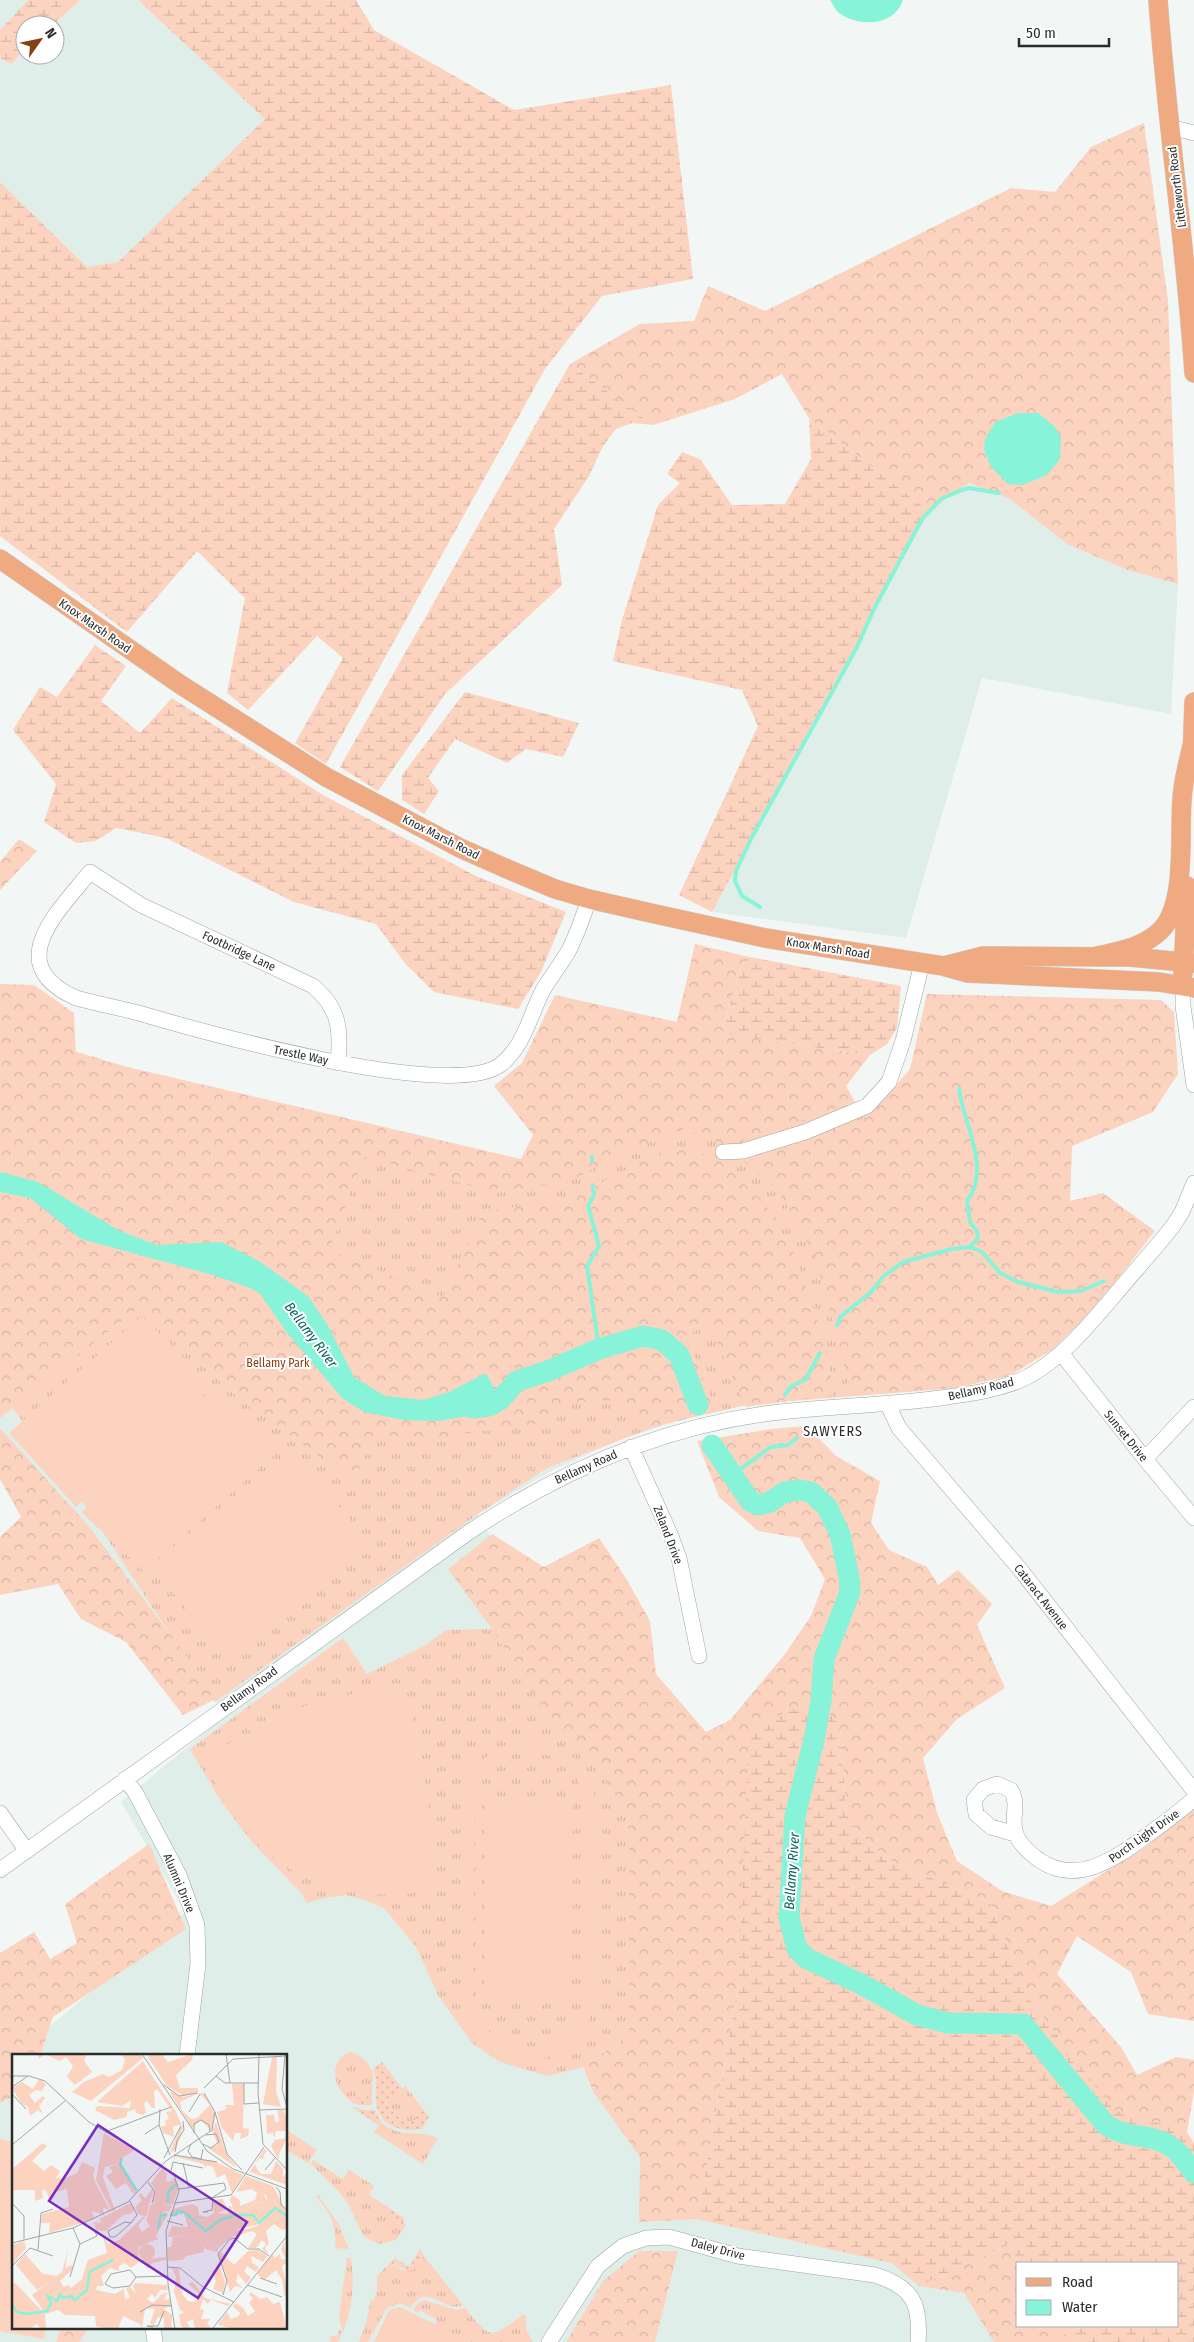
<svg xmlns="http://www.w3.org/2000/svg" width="1194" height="2342" viewBox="0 0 1194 2342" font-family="'Fira Sans Condensed',sans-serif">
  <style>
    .built { fill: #e0eee9 }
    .grass { fill: url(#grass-tufts) }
    .forest { fill: url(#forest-crowns) }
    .wetland { fill: url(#wetland-marsh) }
    .garden { fill: url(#garden-dots) }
    .pitch { fill: #fbd3bf; fill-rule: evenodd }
    .water { fill: #87f3d8 }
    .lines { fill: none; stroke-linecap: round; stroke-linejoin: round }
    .stream { stroke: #87f3d8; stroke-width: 4 }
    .river { stroke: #87f3d8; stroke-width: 21 }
    .minor-casing { stroke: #9ea3a2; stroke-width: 16 }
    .major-casing { stroke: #d0d1d1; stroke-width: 20 }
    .minor { stroke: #fff; stroke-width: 15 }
    .major { stroke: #efaa81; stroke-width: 19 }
    .labels { text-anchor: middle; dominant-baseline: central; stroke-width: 4; stroke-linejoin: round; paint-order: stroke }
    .street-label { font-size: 12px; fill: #2a2c2c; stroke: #fff }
    .park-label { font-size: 12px; fill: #874116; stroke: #fff }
    .water-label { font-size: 14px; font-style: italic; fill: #076554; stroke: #fff }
    .neighbourhood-label { font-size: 14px; letter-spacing: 1px; fill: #2a2c2c; stroke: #fff }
    .inset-river { fill: none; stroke: #87f3d8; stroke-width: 2.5 }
    .inset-road { fill: none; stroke: #a2a6a5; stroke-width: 1 }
    .view { fill: #7b2cbf; fill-opacity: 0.15; stroke: #7b2cbf; stroke-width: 2.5 }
    .inset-edge { fill: none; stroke: #2a2c2c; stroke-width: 2.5 }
  </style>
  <defs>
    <pattern id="grass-tufts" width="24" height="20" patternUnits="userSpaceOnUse" patternTransform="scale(1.25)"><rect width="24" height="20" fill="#fbd3bf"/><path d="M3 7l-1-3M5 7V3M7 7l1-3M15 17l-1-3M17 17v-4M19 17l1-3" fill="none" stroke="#d7b5a4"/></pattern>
    <pattern id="forest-crowns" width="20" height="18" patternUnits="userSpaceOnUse" patternTransform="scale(1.25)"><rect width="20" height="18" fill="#fbd3bf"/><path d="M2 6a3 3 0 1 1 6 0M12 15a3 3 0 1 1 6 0" fill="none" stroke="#d7b5a4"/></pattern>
    <pattern id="wetland-marsh" width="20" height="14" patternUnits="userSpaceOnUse" patternTransform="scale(1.25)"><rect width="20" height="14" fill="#fbd3bf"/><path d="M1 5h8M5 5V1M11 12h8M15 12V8" fill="none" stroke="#d7b5a4"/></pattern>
    <pattern id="garden-dots" width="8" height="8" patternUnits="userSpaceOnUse" patternTransform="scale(1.25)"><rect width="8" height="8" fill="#fbd3bf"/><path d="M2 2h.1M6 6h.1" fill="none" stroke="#d7b5a4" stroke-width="1.8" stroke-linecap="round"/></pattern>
  </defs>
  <rect width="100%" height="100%" fill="#f2f7f5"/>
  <path class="built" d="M0 0H28L0 30Z
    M80 0H138L265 119 118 262 87 267 0 182V58L11 63 25 50V55H55V25H53Z
    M969 483 1010 499 1067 544 1127 570 1178 584 1171 714 982 678 906 938 712 912 929 511Z
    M0 1190 687 1397 690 1417 619 1440 551 1471 478 1514 533 1609 706 1770 976 2064 1018 2326 1067 2342H0V2068L14 2057V2328H286V2056H15L185 1912 121 1802 227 1714 0 1447Z"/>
  <path class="grass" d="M0 1029 528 1187 672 1029 1147 1234 1001 1371 957 1388 751 1404 660 1425 547 1468 478 1514 215 1702 75 1490 0 1392Z
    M492 1629 559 1734 589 1759 625 1808 629 1833V2035L583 2067 548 2076 500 2062 473 2044 439 1997 416 1947 384 1908 365 1900 346 1895 325 1898 307 1903 301 1893 251 1841 220 1800 190 1749 343 1638 367 1674 426 1645 446 1630Z
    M350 2052C364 2055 379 2071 371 2086 367 2093 359 2098 352 2102 334 2090 326 2062 350 2052Z
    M405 2086 421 2106 416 2112V2120L407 2122 394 2114 385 2100Z
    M381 2122C398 2139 418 2129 438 2138L423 2164 374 2132Z
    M287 2130 317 2150 308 2163 286 2150Z
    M313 2160 343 2179 349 2170 374 2186 369 2195 388 2207 402 2231 396 2240 379 2244 364 2237 349 2206 340 2193 311 2164Z
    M318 2195 339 2225 349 2249 335 2248C337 2225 331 2213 316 2197Z
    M424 2256 463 2305C444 2314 428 2280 410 2308L400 2303 387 2308 368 2342H359L366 2323 371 2299 374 2300 377 2289V2276L390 2263 402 2270 414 2269Z
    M347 2258H351C355 2288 352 2315 338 2342H331L329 2337 339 2335 338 2331 342 2330 339 2316Z
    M424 2300 456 2310 465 2308C490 2339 490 2340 522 2315H526V2328L532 2342H471L435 2325 437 2320 420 2310 418 2313 413 2310 419 2302Z"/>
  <path class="forest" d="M1144 123 1168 301 1178 584 1127 570 1067 544 1010 499 969 483 929 511 809 418 782 374 735 399 653 425 570 364 640 324 694 321 708 286 765 311 1011 188 1055 192 1091 147Z
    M19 839 37 851 0 890V862Z
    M695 944 745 956 721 1034 870 1055 846 1086 855 1102 727 1146 684 1129 622 1153 580 1176 563 1182 498 1193 364 1157 329 1250 443 1297 483 1212 573 1198 657 1153 687 1148 717 1159 764 1202 795 1255 823 1335 834 1395 746 1407 708 1323 686 1336 715 1409 645 1430 628 1417 633 1406C605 1395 580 1402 552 1407L549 1422 426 1439 378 1435 375 1437 358 1471 362 1487 243 1402 139 1307 0 1418V984L34 985 74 1013 76 1055 521 1159 533 1135 494 1086 522 1063 555 995 677 1022Z
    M927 994 1161 1000 1174 1012 1178 1074 1153 1112 1072 1146 1070 1201 1103 1193 1155 1231 1089 1315 1052 1350 1009 1376 960 1387 852 1396 816 1259 779 1192 740 1158 867 1118 910 1069Z
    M807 1426 836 1456 880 1481 871 1523 889 1550 927 1567 938 1585 958 1570 992 1604 977 1625 1005 1688 957 1719 923 1758 937 1813 957 1861 1002 1891 1051 1906 1147 1846 1194 1809V2021L1148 2014 1131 1972 1077 1936 1057 1974 1121 2047 1137 2075 1176 2057 1194 2060V2091L1187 2132 1114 2111 1030 2000 990 1902 886 1859 847 1821 840 1727 738 1987 697 2219 639 2222 640 2157 594 2093 583 2067 629 2035V1833L625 1808 589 1759 559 1734 492 1629 448 1569 492 1534 544 1567 599 1538 624 1575 650 1621 656 1674 706 1732 730 1720 785 1654 811 1616 825 1579 800 1538 758 1531 719 1497 697 1441 771 1429Z
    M0 1428 87 1524 218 1698 183 1715 126 1642 81 1619 58 1584 0 1595V1537L21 1517 0 1479Z
    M149 1844 186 1929 53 2017 40 2056H14V2096L0 2103V1953L34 1932 50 1959 77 1943 65 1904Z
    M1010 2244 1019 2263 1018 2326H1052L1077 2342H994L964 2293 919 2286Z
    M639 2251H678L655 2342H566L603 2281Z
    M61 2328H89L79 2342H56Z"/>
  <path class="wetland" d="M28 0H80L53 25H25V50L11 64 0 58V30Z
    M138 0H356L374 30 514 110 671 85 693 279 602 296 545 369 326 764 295 743 343 658 317 636 248 710 227 693 245 598 197 551 127 632 0 536V182L87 267 118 262 265 119Z
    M570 364 653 425 632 423 616 429 603 446 589 476 554 529 562 585 445 694 378 791 340 767Z
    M809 418 929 511 712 912 679 895 758 726 742 690 613 661 622 620 658 505 680 483 667 474 682 452 700 459 732 505 785 504 811 459Z
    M95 645 126 666 101 701 140 733 172 698 323 795 476 876 566 912 541 972 518 1009 434 992 404 962 376 924 294 902 166 838 116 828 96 841 76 843 44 822 56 784 13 730 40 687 57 697Z
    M465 692 579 723 563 757 526 749 507 763 455 739 428 778 439 791 424 814 402 800V775Z
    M745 956 901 986 897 1028 887 1044 870 1055 721 1034Z
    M821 1701 840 1727 847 1821 886 1859 990 1902 1030 2000 1114 2110 1187 2132 1194 2143V2342H1077L1052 2326H1178V2263H1019L1010 2244 919 2286 891 2263 697 2219 738 1987 749 1728 792 1710Z"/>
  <path class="garden" d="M382 2062 402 2088 385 2101 394 2114 407 2122 416 2120V2112L421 2106 429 2117 422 2129C402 2132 380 2127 376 2104 375 2092 378 2080 373 2069Z
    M372 2084V2105H358L352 2102 365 2093Z
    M351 2106 363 2110H375L381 2122 378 2125Z
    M388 2207 405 2219 403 2223 406 2225 402 2231Z
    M420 2249 424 2256 414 2269 409 2271 390 2263 395 2258 409 2267Z"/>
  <path class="pitch" d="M142 1316 213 1387 76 1507 9 1433Z
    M216 1390 280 1450 144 1571 81 1512Z
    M296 1457 367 1539 229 1657 158 1576Z
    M397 1683 406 1689 420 1747 434 1843V1890C356 1905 282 1884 235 1817 222 1798 213 1776 203 1756L307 1705Z
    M530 1740C568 1743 593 1769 596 1807L595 1995C587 2083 467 2081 461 1993L463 1759H475V1768C491 1750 507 1742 530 1740ZM530 1751C561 1754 582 1774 585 1806L582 2003C566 2069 478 2060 473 1993L475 1796C483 1769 501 1753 530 1751Z
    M485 1800 573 1801 572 1999 484 1998Z
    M0 2139 14 2142V2328H46L44 2339 0 2331Z
    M400 2307 471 2342H374L389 2310Z"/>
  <path class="water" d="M830 0H903C894 27 859 27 839 13 835 10 833 4 830 0Z
    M1018 413H1038L1054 426 1061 437 1060 459 1047 475 1022 485 1008 484 991 467 984 450 985 439 995 422Z
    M0 1172 38 1182 120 1231 157 1245 221 1242 259 1261 308 1296 327 1324 354 1377 385 1396 423 1400 449 1392 486 1373 500 1400 490 1416 462 1417 438 1421 404 1420 364 1412 342 1398 288 1334 261 1295 253 1289 213 1275 81 1239 30 1198 0 1192Z"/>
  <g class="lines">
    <path class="stream" d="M760 907 742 896 735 881 736 871 752 837 857 647 874 609 922 519 941 499 959 491 969 488 999 493
      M959 1088C963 1124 992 1168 967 1201L970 1222 977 1231 978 1238 970 1247
      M592 1161V1157
      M593 1185 594 1195 588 1206 599 1246 587 1266 599 1349
      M837 1325 840 1317 870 1293 884 1276 903 1262 952 1249 970 1247 982 1252 1000 1273 1018 1282 1058 1292 1081 1291 1104 1281
      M785 1395 790 1387 806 1379 820 1353
      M732 1475 771 1447 788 1445 797 1438"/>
    <path class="river" d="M473 1408 489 1406 500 1400 517 1381 548 1371 599 1349 643 1336 662 1340 679 1355 698 1405
      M712 1445 750 1501 758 1505 770 1502 785 1492 799 1490 811 1492 827 1507 840 1534 849 1577 850 1592 824 1659 821 1701 814 1740 795 1816 789 1918 797 1949 806 1958 863 1985 917 2015 948 2023 1023 2024 1106 2125C1125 2137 1137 2134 1157 2140 1174 2144 1185 2160 1194 2173"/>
    <defs>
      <path id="minor" d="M1170 127 1194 133
        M1183 985V1006L1194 1085
        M338 1063C341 1030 340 1009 313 986L141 905 90 872C58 912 1 964 76 998 95 1003 115 1007 135 1012 200 1031 449 1102 500 1065 524 1047 530 1015 543 990 551 977 560 965 568 952 577 935 583 917 589 899
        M723 1152 743 1151 805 1132 867 1106 889 1082 903 1041 922 963
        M1061 1353 1145 1459 1194 1518
        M888 1405 899 1428 1019 1568 1194 1791
        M631 1447 671 1536 679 1558 699 1656
        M1145 1459 1194 1407
        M125 1779 135 1792 179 1875 197 1925 198 1964 187 2056
        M0 1813 27 1851
        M1015 1834 991 1827 976 1814 974 1800 983 1789 997 1784 1011 1790C1020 1805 1010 1820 1016 1834 1019 1844 1031 1854 1039 1860 1078 1887 1117 1857 1149 1834 1164 1823 1180 1811 1194 1799
        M0 1870 469 1532C559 1472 656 1429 764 1414 822 1406 882 1406 940 1398 970 1394 1002 1390 1029 1376 1063 1357 1088 1326 1113 1297 1133 1273 1154 1250 1173 1226L1182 1212 1194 1183
        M153 2328 155 2342
        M549 2342 598 2266 623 2246 646 2238 669 2237 738 2256 875 2275C913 2287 921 2304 918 2342"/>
      <path id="major" d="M1158 0C1167 125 1186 248 1194 373
        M0 559 181 685 326 777 460 848 512 871 555 889 589 899 655 914 765 938 943 966 968 973 1159 982 1194 988
        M1192 759 1194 702
        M1094 957C1118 951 1143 948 1161 930 1187 904 1179 833 1182 799 1183 781 1188 763 1192 746
        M944 966 983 956 1130 957 1194 963
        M1183 974 1187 886"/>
    </defs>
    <use href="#minor" class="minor-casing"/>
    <use href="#major" class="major-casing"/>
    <use href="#minor" class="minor"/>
    <use href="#major" class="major"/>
  </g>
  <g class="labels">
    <g class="street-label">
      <text transform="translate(1177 187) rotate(-97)">Littleworth Road</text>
      <text transform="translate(95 626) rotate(35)">Knox Marsh Road</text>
      <text transform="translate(441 837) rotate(27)">Knox Marsh Road</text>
      <text transform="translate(828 948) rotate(9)">Knox Marsh Road</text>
      <text transform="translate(239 951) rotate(25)">Footbridge Lane</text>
      <text transform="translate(301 1055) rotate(12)">Trestle Way</text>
      <text transform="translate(981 1389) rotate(-13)">Bellamy Road</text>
      <text transform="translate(1126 1436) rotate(51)">Sunset Drive</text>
      <text transform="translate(586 1467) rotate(-24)">Bellamy Road</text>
      <text transform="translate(668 1535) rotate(69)">Zeland Drive</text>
      <text transform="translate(1041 1597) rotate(52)">Cataract Avenue</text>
      <text transform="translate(249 1689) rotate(-36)">Bellamy Road</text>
      <text transform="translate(1144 1836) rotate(-35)">Porch Light Drive</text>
      <text transform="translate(179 1883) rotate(67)">Alumni Drive</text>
      <text transform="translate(718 2249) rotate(15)">Daley Drive</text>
    </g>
    <g class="park-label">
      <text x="278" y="1363">Bellamy Park</text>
    </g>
    <g class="water-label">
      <text transform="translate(311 1335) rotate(53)">Bellamy River</text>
      <text transform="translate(792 1871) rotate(-86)">Bellamy River</text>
    </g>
    <g class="neighbourhood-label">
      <text x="833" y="1431">SAWYERS</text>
    </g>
  </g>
  <g transform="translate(12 2054)">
    <rect width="275" height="275" fill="#f2f7f5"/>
    <path d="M220 30H232L231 74 237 75 236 82 228 85 229 79H223L221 87 210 74 205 58 214 55 213 51H222ZM157 37 171 43 185 40 168 48 170 56 179 65 185 64 198 51 189 41 185 44 189 39 192 40 200 54 203 61 199 76 189 66 180 74ZM204 68 214 99 225 114 196 94 206 91 200 77ZM178 182 192 191V198L174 202 171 206 156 207 155 193H159L161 183Z" fill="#fbd3bf"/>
    <path d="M26 0H75L72 7 80 18 63 31 55 23 61 12 54 3 47 7 33 0 27 5ZM108 0H128L131 4 79 47 60 38 72 28 91 20 97 23 110 16 113 5ZM260 3H265L264 37 269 53 251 50ZM136 16 163 56 171 74 164 95 158 99 169 71 161 72 162 83 151 79 149 72H154L153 66 157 65 154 58 160 57 145 35 142 37 143 54H140L135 47 132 49 134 59 129 61 123 58 141 28ZM27 25 34 30 30 37 24 36 17 41 23 49 31 42 33 44 27 52 31 60 26 56 18 62 16 53 9 49 0 34 10 28 21 35ZM266 56H271L275 64V77H264L262 84 261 79 255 80 254 61H262L263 68H267ZM92 79 123 96 108 105V109L93 113 91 123 84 126ZM275 84 268 98 266 105 259 92 263 86ZM252 95 255 97 251 102 253 104H248L243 110 245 115 249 120H259L264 107 271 115V124L274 119 275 131 238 118ZM162 102 202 107 231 121 220 139 213 120 205 124 201 113 195 111 194 114 191 110 164 103 162 106ZM150 114 155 120 154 126 157 128 163 124 166 136 161 151 141 148 144 138 139 129ZM234 122 261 132 275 159 265 152 261 138H251L255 148 245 149 223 160 218 146 220 141 228 146V152L243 146 245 139 240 135 224 138ZM140 135 142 138 137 150 135 160 126 172 130 178 138 172 134 166 138 151 145 148 160 152 157 158 150 157 156 160 144 182 146 185 126 193 127 206 154 203V206L140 209 135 215 134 209 127 208 119 214 113 209 107 212V217L98 214 89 222 92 232H85L84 236 103 240 112 235 113 245 118 244 114 234 118 233 124 240 121 232 123 229 155 231 156 236H148L143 244 140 240 135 245 141 249 147 243 144 255 133 254 130 275 128 270 111 262 106 275H96L84 272 83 262 53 261 46 256 34 260 20 241 50 218 56 195 53 214 60 211 61 215 48 227 52 233 57 231 59 234 70 225 76 206 95 199 91 181 96 190 107 186 132 162 126 160 123 153 130 146 126 142 129 139 133 144ZM211 145 215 155 205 159 216 160V153L219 152 222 160 217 163H199L188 168 179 165 178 171 207 194 205 198 193 195 192 191 178 182 155 183 160 172 176 173 172 160 157 162 161 155 180 150 186 153 187 161 195 163 202 159 201 146ZM260 165H275V179L274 175 270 176 262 170 254 177 257 189 253 194 257 200 250 195 254 190 250 186 244 194H236L245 180 240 177 220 183 222 176 237 175ZM272 187 275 209 270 212 275 233 273 244 270 226 264 216 252 226 245 220 260 200 263 204 268 200 269 205H274L269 196ZM246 196 255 202 251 208 239 202 240 209 247 213 244 218 235 212 232 218 239 223 234 230 226 220 224 228 231 234 223 232 218 238 207 203 208 197 222 211 236 197ZM160 214 167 215 170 240 176 247 182 248 189 241 176 230 181 228 193 244 219 250 216 252 199 246 196 250 191 245 188 255 192 256 189 265H198L195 269 199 275H183L181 265 175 268 178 275 169 273 167 261 172 258 168 256 162 238 164 223ZM3 229 33 260 34 274H28L25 270 17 275H0V230ZM156 238 152 246 158 245 159 251 152 255 160 261 159 272 162 275H152V264L146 263 141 272 138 269 148 241ZM239 238 248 245 255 243 261 250 268 248 275 275H222L210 272 212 267 209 272 206 270 215 258 219 265 227 262 228 259 221 252 223 249 231 254 236 262 243 257 237 249 241 244 237 241Z" fill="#fbd3bf"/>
    <path d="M139 0H149L156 8 181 0 180 6 164 21 168 34H186V38L172 42 155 32 136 3ZM131 7 144 30 131 46 129 54 115 58V63L102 66 83 56 85 52 118 54 119 46 110 52 85 48ZM31 89 35 92 20 107 32 117 39 111 48 117 44 124H54L65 119 70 108 83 114 81 121 83 128 99 158 91 153 92 161 80 157 82 165 37 179 38 169H29L30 160 57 153 55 135 40 139 39 150 34 136H30L31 144 23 147V136H0V115ZM108 109 124 139 122 141 114 129 104 135 94 122 101 118 97 113ZM91 123 103 156 100 157 84 126ZM245 130 262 135 264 151 275 159V165H260L250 173 247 170 222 176 220 183 207 194 178 171 179 165 188 168 199 163H217L245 149 255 148V142L243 133ZM118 149 123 156 118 160 111 161 94 177 84 176 82 168 89 169 88 165ZM12 187 14 194 0 211V191ZM13 200 31 220 46 222 25 236 4 211Z" fill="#fbd3bf"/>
    <path d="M127 198a8 8 0 1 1 16 0a8 8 0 1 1-16 0ZM160 191 175 198 170 205 157 207ZM208 212 213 228 211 239 201 235 204 227 200 218Z" fill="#fbd3bf"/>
    <path class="inset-river" d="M110 104 108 110 125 137M156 149V138L164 130M158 161H164L165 157 172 158 194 177 208 166 224 161H241L247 169 263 154 275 162M146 175 149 161H155M0 251 5 258 14 260 35 257 39 249 36 242 45 247 48 240 51 244 59 242 63 246 75 236 78 217 101 206"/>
    <path class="inset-road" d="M130 0 195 97 221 115 275 135M214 0 218 29M247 1 246 39 251 90 275 116M273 1 270 35 275 53M0 22H17L33 27 77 68 150 111M204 22 213 29H246M232 29V50L247 49M152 31 167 42 186 39M0 33 16 22M192 34 221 5 275 2M0 40 14 55M148 55 147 71 158 101M247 56 275 55M177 58 188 40M203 58 215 100 230 116M93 78 159 53M182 79V70L189 66 197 71 198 78M133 80 147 71M179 90 176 97 180 103 189 105 191 95M191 90 199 94 207 88 204 80 194 81M0 91 53 47M163 98 165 87 172 76 171 67M162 101 205 108M152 104 169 72M171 109 177 134M150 112 162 121 167 137 154 177 156 230 163 275M253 116 263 104M159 117 161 108 191 114M136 128 143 138 140 149M264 133 268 138 269 151 275 156M167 135 212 129 214 135 198 145M118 147 125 161 119 169 103 183H98L96 177 113 168 119 169M0 149 12 162V185M163 149 219 141 252 93M196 158H191L200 156 201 145M155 167 171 171M61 174 68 190M0 189 61 174 116 148 154 107 200 76 203 58 192 39M68 190 85 182 83 177M26 196 29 159 41 155M0 212 18 194 41 202M155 213 168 214 191 233 222 248M118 216 124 223 118 232 101 234 93 230 99 220ZM58 223 68 190M124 223 156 222M248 224 265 230M235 231 270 243M211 241 215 227 206 200 218 185 222 184 236 195H247L257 202M128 258 140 251 160 252M141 273 135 272H146L152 257M200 275 275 182"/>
    <path class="view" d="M86 71 235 168 186 244 37 147Z"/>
    <rect width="275" height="275" class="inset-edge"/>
  </g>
  <rect x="1016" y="2262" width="162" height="65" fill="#ffffff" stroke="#aaabab"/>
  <rect x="1026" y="2278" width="25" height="8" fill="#efaa81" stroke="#aaabab"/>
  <text x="1062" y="2287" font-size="15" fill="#2a2c2c">Road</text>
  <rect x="1026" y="2300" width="25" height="15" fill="#87f3d8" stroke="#aaabab"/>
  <text x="1062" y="2312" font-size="15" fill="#2a2c2c">Water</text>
  <g transform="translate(40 40) rotate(57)"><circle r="24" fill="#ffffff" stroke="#aaabab"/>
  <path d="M0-4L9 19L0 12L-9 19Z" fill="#864118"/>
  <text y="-8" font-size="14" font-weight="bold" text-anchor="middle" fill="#2a2c2c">N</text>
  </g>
  <path d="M1019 38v8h90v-8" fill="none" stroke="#2a2c2c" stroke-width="2.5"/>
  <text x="1026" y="38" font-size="15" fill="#2a2c2c" stroke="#ffffff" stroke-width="4" paint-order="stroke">50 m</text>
</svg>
